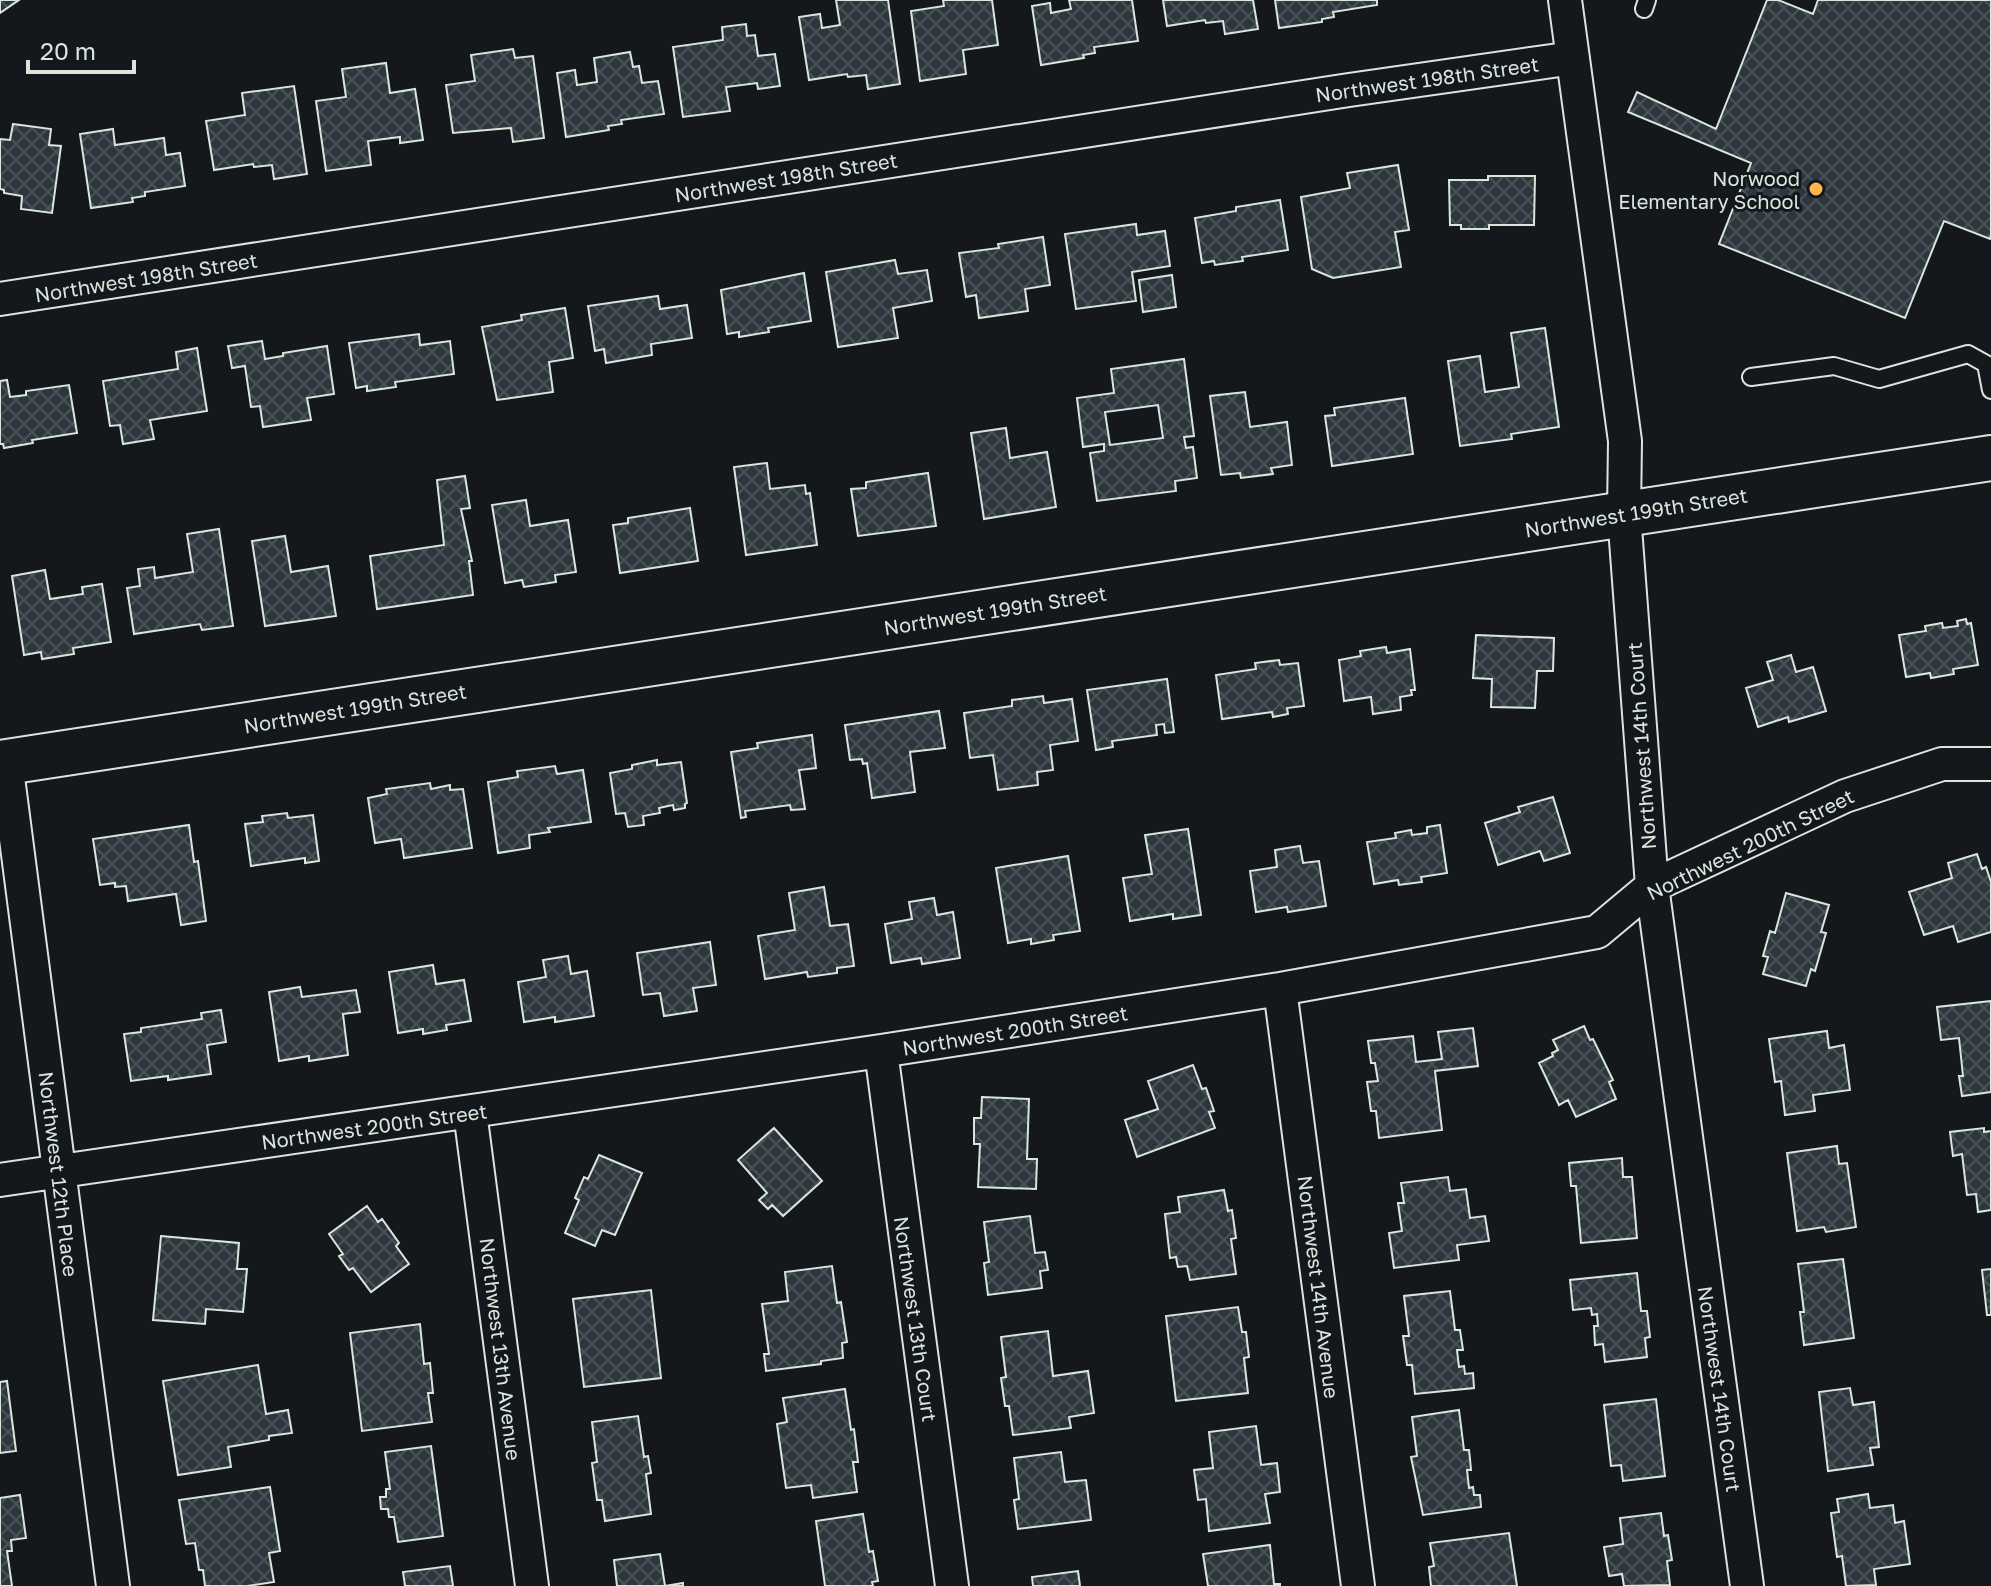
<svg xmlns="http://www.w3.org/2000/svg" width="1991" height="1586" viewBox="0 0 1991 1586" font-family="'Golos Text',sans-serif">
  <style>
    .building { fill: url(#building-cross-hatch); stroke: #d8e6dc; stroke-width: 2; fill-rule: evenodd }
    .lines { fill: none; stroke-linecap: round; stroke-linejoin: round }
    .service-casing { stroke: #d8e6dc; stroke-width: 20 }
    .minor-casing { stroke: #d8e6dc; stroke-width: 36 }
    .primary-casing { stroke: #d8e6dc; stroke-width: 48 }
    .service { stroke: #14181c; stroke-width: 16 }
    .minor { stroke: #14181c; stroke-width: 32 }
    .primary { stroke: #14181c; stroke-width: 44 }
    .poi-dot { fill: #ffb74d; stroke: #14181c; stroke-width: 3 }
    .labels { text-anchor: middle; dominant-baseline: central; stroke-width: 6; stroke-linejoin: round; paint-order: stroke }
    .street-label { font-size: 20px; fill: #d8e6dc; stroke: #14181c }
    .poi-label { font-size: 20px; fill: #d8e6dc; stroke: #14181c; text-anchor: end }
  </style>
  <defs>
    <pattern id="building-cross-hatch" width="8" height="8" patternUnits="userSpaceOnUse" patternTransform="scale(2)"><rect width="8" height="8" fill="#2c363c"/><path d="M0 0l8 8M0 8l8-8" fill="none" stroke="#4a5358"/></pattern>
  </defs>
  <rect width="100%" height="100%" fill="#14181c"/>
  <path class="building" d="M0 0H19L0 13Z
    M836 0H888L900 84 868 89 866 75 848 77 847 74 809 80 799 17 820 14 822 28 840 25Z
    M943 0H992L998 45 963 50 966 74 920 81 911 11 944 6Z
    M1069 0H1132L1138 41 1094 47 1095 53 1083 55 1084 58 1041 65 1032 6 1050 3 1051 13 1071 9Z
    M1253 0 1258 29 1225 34 1223 21 1206 23 1205 20 1167 26 1163 0Z
    M1275 0H1377V5L1333 12 1334 17 1322 19V22L1279 28Z
    M1767 0H1778L1813 14 1818 0H1991V235L1990 239 1944 221 1905 318 1719 244 1751 163 1628 112 1637 92 1716 129Z
    M746 24 747 36 755 35 758 56 775 54 780 86 758 89 757 83 726 87 730 111 683 117 673 47 723 40 722 27Z
    M513 49 515 58 533 56 544 138 513 142 511 128 453 133 446 85 475 81 471 55Z
    M630 52 633 67 639 66 642 83 658 81 664 114 621 120 622 124 608 126 609 130 566 137 557 73 575 70 577 85 597 82 594 58Z
    M386 63 390 93 415 89 423 140 400 143V137L368 141 371 165 326 171 316 101 346 97 342 69Z
    M294 86 307 174 274 179 272 165 254 167 253 164 214 170 206 121 245 115 242 93Z
    M13 124 51 129 49 145 61 146 52 213 21 209 22 196 4 193V190L0 189V139L10 140Z
    M113 129 115 145 164 138 166 155 180 153 185 186 145 192V196L132 198 133 202 91 208 80 134Z
    M1398 165 1409 230 1395 232 1401 267 1333 278 1312 269 1301 197 1350 188 1347 173Z
    M1488 176H1535L1534 225H1489V229H1461V225H1450L1449 180H1488Z
    M1280 200 1288 250 1242 257 1243 261 1215 265 1214 261 1202 263 1195 218 1236 211V207Z
    M1136 224 1137 235 1165 231 1170 266 1132 272 1136 301 1076 309 1065 234Z
    M1043 237 1050 285 1025 289 1028 311 979 318 976 295 966 297 959 253 999 248 998 244Z
    M895 260 898 274 927 270 932 301 893 308 898 338 838 347 826 272Z
    M804 273 811 321 768 328 769 332 739 337V332L727 334 721 290Z
    M1172 275 1176 307 1143 312 1139 280Z
    M658 296 660 309 687 305 692 338 651 344 652 355 606 363 604 349 595 351 588 306Z
    M565 308 573 358 549 362 553 392 497 400 482 327 522 320 521 315Z
    M1545 328 1559 427 1511 434 1512 439 1460 446 1448 361 1480 356 1485 392 1519 387 1511 333Z
    M419 334 420 345 450 341 454 374 395 382 396 387 367 391V386L356 388 349 343Z
    M262 341 265 359 283 356V353L327 346 334 394 307 398 311 420 263 427 260 406 251 407 245 366 232 368 228 346Z
    M197 348 207 411 150 420 154 439 123 444 120 425 110 426 103 381 178 369 176 352Z
    M1184 359 1194 436 1184 437 1186 448 1193 447 1197 478 1175 481 1176 491 1097 501 1090 453 1104 451V444L1083 447 1077 398 1114 393 1111 369ZM1158 405 1163 438 1110 445 1105 412Z
    M7 380 10 397 26 395V391L69 385 77 433 32 440 33 443 4 448 3 444H0V381Z
    M1245 392 1250 427 1287 422 1292 465 1271 468 1273 474 1241 478 1240 473 1221 475 1210 396Z
    M1405 398 1413 454 1332 466 1325 416 1335 415 1334 408Z
    M1006 428 1010 458 1047 452 1056 507 984 519 971 433Z
    M767 463 770 489 805 485 806 494 810 493 817 545 746 555 734 467Z
    M928 473 936 526 858 536 851 489 866 488V482Z
    M465 476 470 508 461 509 472 561H469L473 595 377 609 370 556 444 545 437 480Z
    M526 500 530 526 568 520 576 572 555 575 556 582 524 587 522 580 505 583 492 505Z
    M690 508 698 561 620 573 613 525 628 523V518Z
    M219 529 233 626 202 630 200 624 134 634 127 588 140 586 138 569 154 567 155 578 193 572 187 534Z
    M285 536 291 572 328 566 336 616 265 626 252 541Z
    M45 570 50 599 83 594 82 587 102 584 111 642 73 648 74 654 42 659 41 652 24 655 12 576Z
    M1966 619 1967 624 1971 623 1978 665 1953 669 1954 674 1931 678 1930 673 1906 677 1899 635 1926 631 1925 626 1942 623 1943 628 1958 626 1957 621Z
    M1476 635 1554 638 1553 671H1537L1535 708 1491 707 1492 679 1473 678Z
    M1386 647 1387 653 1410 649 1415 690H1411L1412 695 1400 697 1401 710 1373 714 1371 697 1344 701 1339 660 1361 656 1360 651Z
    M1791 655 1796 672 1813 667 1826 711 1789 722 1788 717 1758 727 1746 688 1773 680 1767 662Z
    M1279 660 1280 665 1298 663 1304 706 1287 708 1288 714 1273 717 1272 712 1222 719 1216 675 1256 669 1255 663Z
    M1167 679 1174 732 1165 733 1164 724 1156 725 1157 735 1112 741 1113 747 1096 750 1087 690Z
    M1043 696 1044 703 1072 699 1078 741 1050 745 1053 770 1037 772 1038 785 998 790 993 755 970 758 964 713 1012 706V700Z
    M939 711 945 748 910 752 915 792 872 798 867 763 863 764 862 759 850 760 845 725Z
    M812 735 816 768 799 770 805 809 791 810 790 805 745 811 746 817 741 818 731 752 758 748 757 743Z
    M657 760V765L681 762 687 803 685 804V808L680 809 674 810 673 805 659 808 660 813 643 816 644 825 628 827 625 813 616 814 610 773 632 769V765Z
    M555 766 557 774 583 770 591 822 548 828 550 832 529 835 530 848 498 853 488 782 518 777 517 771Z
    M430 783 431 789 450 785V790L463 789 472 848 404 858 401 839 375 843 368 798 387 794 386 789Z
    M1553 797 1570 853 1544 861 1540 851 1498 865 1485 823 1520 812 1518 807Z
    M287 813 288 818 313 815 319 861 305 863V858L251 866 245 824 263 822 262 816Z
    M189 825 194 862 198 861 206 921 181 925 176 894 128 901 126 886 115 887V883L100 885 93 839Z
    M1440 825 1447 873 1421 877 1422 882 1399 885 1398 880 1374 884 1367 842 1396 838 1395 833 1411 830 1412 835 1427 833V827Z
    M1188 829 1201 915 1173 919V914L1130 921 1123 878 1152 874 1145 835Z
    M1300 846 1303 863 1319 861 1326 906 1288 912 1287 907 1256 912 1250 871 1277 867 1275 850Z
    M1977 854 1982 869 1986 867 1991 882V932L1958 942 1953 926 1924 935 1909 892 1952 878 1948 863Z
    M1068 856 1080 931 1053 935 1054 940 1031 944V939L1008 943 996 868Z
    M824 887 830 926 848 924 854 966 837 968V973L808 977 807 972 765 979 758 936 795 930 789 893Z
    M1786 893 1829 905 1821 932 1826 933 1815 971 1811 969 1806 986 1763 974 1768 957 1763 956 1770 931 1775 933Z
    M934 898 937 915 953 912 960 958 922 964 921 958 891 963 885 924 912 919 909 902Z
    M710 942 716 985 693 988 697 1011 664 1016 660 993 643 995 637 953Z
    M568 956 571 974 587 971 594 1016 555 1022V1017L524 1022 518 982 546 977 543 960Z
    M433 965 436 984 464 980 471 1021 446 1025 447 1030 423 1034V1029L398 1033 389 972Z
    M300 987 302 997 356 990 360 1012 343 1014 348 1055 309 1061V1056L279 1061 269 992Z
    M1991 1001V1092L1962 1096 1959 1076H1963L1959 1038 1941 1040 1937 1007Z
    M221 1010 226 1042 207 1045 211 1074 168 1080V1076L131 1081 124 1034 141 1032V1028L202 1019 201 1013Z
    M1584 1026 1590 1040 1593 1039 1613 1080 1609 1082 1616 1099 1576 1117 1568 1100 1559 1105 1539 1063 1553 1056 1552 1053 1558 1050 1553 1040Z
    M1473 1028 1478 1066 1435 1071 1442 1130 1379 1138 1376 1111H1371L1367 1082 1378 1081 1375 1063H1371L1368 1041 1413 1036 1416 1062 1442 1059 1438 1032Z
    M1827 1031 1829 1048 1844 1045 1850 1090 1813 1095 1815 1111 1785 1115 1781 1081 1775 1082 1769 1039Z
    M1193 1065 1202 1089 1206 1088 1214 1111 1209 1112 1215 1128 1137 1157 1125 1120 1158 1109 1148 1081Z
    M982 1097 1029 1099 1027 1159H1037L1036 1189 978 1187 980 1144H974V1118H981Z
    M774 1128 822 1181 783 1216 772 1205 768 1209 759 1200 767 1193 738 1160Z
    M1984 1128V1132L1991 1131V1210L1978 1212 1976 1194 1967 1195 1962 1154 1953 1156 1950 1132Z
    M1837 1146 1839 1164 1847 1163 1856 1227 1826 1232 1824 1227 1797 1231 1787 1153Z
    M599 1155 642 1173 615 1235 602 1230 595 1246 565 1233 579 1200 575 1198 584 1177 588 1179Z
    M1622 1158 1623 1177H1632L1637 1238 1581 1243 1576 1186H1571L1569 1163Z
    M1448 1177 1450 1191 1466 1189 1470 1218 1485 1216 1489 1241 1457 1245 1459 1260 1394 1268 1389 1233 1402 1231 1398 1203H1404L1401 1183Z
    M1224 1190 1228 1211 1232 1210 1236 1238 1231 1239 1236 1274 1190 1280 1187 1266 1178 1267 1176 1257 1170 1258 1165 1214 1180 1212 1178 1197Z
    M367 1206 378 1222 382 1219 399 1243 396 1246 409 1264 371 1292 353 1268 349 1270 339 1256 343 1254 329 1234Z
    M1030 1216 1035 1253 1045 1252 1048 1270 1040 1271 1042 1288 988 1295 984 1263 989 1262 984 1222Z
    M161 1236 239 1243 237 1269H247L243 1312 206 1309 205 1324 153 1320Z
    M1843 1259 1854 1338 1804 1345 1800 1312H1804L1798 1264Z
    M832 1266 837 1303 841 1302 847 1342 842 1343 843 1358 821 1361V1364L766 1371 764 1354H769L762 1304 788 1301 785 1272Z
    M1991 1269V1315H1987L1982 1270Z
    M1637 1273 1641 1311H1647L1650 1337 1645 1338 1647 1357 1605 1362 1603 1344 1595 1345 1594 1326H1598L1597 1314 1592 1315 1591 1308 1573 1310 1570 1280Z
    M651 1290 661 1378 584 1387 573 1299Z
    M1450 1291 1455 1330H1460L1463 1350H1457L1459 1367 1464 1366 1465 1374 1473 1373 1474 1388 1415 1394 1412 1365H1407L1403 1336H1409L1404 1296Z
    M1238 1307 1242 1332H1246L1249 1357 1244 1358 1248 1393 1176 1401 1166 1316Z
    M420 1324 424 1364 430 1363 433 1393H428L432 1422 362 1431 350 1333Z
    M1048 1331 1053 1376 1088 1371 1094 1413 1069 1417 1071 1428 1013 1435 1009 1406H1005L1001 1378 1006 1377 1001 1337Z
    M258 1365 266 1414 288 1410 292 1433 269 1436V1440L228 1447 231 1467 178 1475 163 1381Z
    M7 1381 16 1451 0 1453V1382Z
    M1850 1388 1853 1405 1874 1402 1879 1447 1870 1448 1873 1465 1828 1471 1819 1392Z
    M845 1389 851 1430 854 1429 856 1445 858 1462H853L857 1492 813 1498 811 1485 786 1488 777 1424 787 1422 783 1398Z
    M1656 1399 1665 1476 1623 1481 1621 1465 1611 1466 1604 1405Z
    M1459 1410 1464 1450H1469L1470 1459 1471 1470H1467L1469 1488 1473 1487 1474 1495H1480L1481 1507 1423 1515 1411 1457 1417 1456 1412 1417Z
    M638 1416 644 1457 648 1456 651 1473 646 1474 651 1514 605 1521 602 1500H597L592 1463 597 1462 592 1422Z
    M1256 1426 1261 1465 1277 1463 1280 1492 1265 1494 1270 1523 1209 1531 1206 1499 1198 1500 1194 1470 1213 1468 1209 1432Z
    M431 1446 443 1536 398 1542 394 1517H389L388 1509H381L380 1497H386V1489H390L385 1452Z
    M1061 1452 1065 1482 1086 1480 1091 1520 1018 1529 1014 1500 1019 1499 1014 1458Z
    M270 1487 280 1551 269 1553 274 1582 247 1586H205L203 1570H199L195 1543 186 1544 179 1500Z
    M1868 1494 1870 1508 1893 1505 1895 1523 1904 1521 1910 1564 1874 1569 1876 1585 1846 1586 1842 1556 1837 1557 1831 1513 1839 1512 1837 1499Z
    M20 1495 26 1538 11 1540 12 1551H7L12 1586H0V1498Z
    M1661 1513 1664 1536 1668 1535 1672 1560 1667 1561 1670 1585 1624 1586 1622 1574 1609 1576 1604 1547 1623 1544 1620 1518Z
    M863 1514 869 1552 873 1551 878 1581 872 1582 873 1586H825L816 1521Z
    M1509 1533 1517 1586H1431L1429 1567 1434 1566 1430 1543Z
    M1270 1545 1274 1584H1280V1586H1208L1203 1554Z
    M660 1554 665 1586 683 1583V1586H617L614 1560Z
    M450 1566 453 1586H405L403 1572Z
    M1078 1571 1080 1586H1033L1032 1577Z"/>
  <g class="lines">
    <defs>
      <path id="service" d="M1644 9 1647 0
        M1751 377 1834 366 1879 379 1968 354 1986 364 1991 390"/>
      <path id="minor" d="M1565 0 1625 441 1624 514 1652 886 1747 1586
        M0 299 1349 90 1573 58
        M6 762 113 1586
        M1280 989 1358 1586
        M881 1051 952 1586
        M470 1112 532 1586
        M0 1180 881 1051 1280 989 1597 932 1652 886 1845 796 1942 764H1991"/>
      <path id="primary" d="M0 763 1991 458"/>
    </defs>
    <use href="#service" class="service-casing"/>
    <use href="#minor" class="minor-casing"/>
    <use href="#primary" class="primary-casing"/>
    <use href="#service" class="service"/>
    <use href="#minor" class="minor"/>
    <use href="#primary" class="primary"/>
  </g>
  <circle class="poi-dot" cx="1816" cy="189" r="8"/>
  <g class="labels">
    <g class="street-label">
      <text transform="translate(1427 79) rotate(-8)">Northwest 198th Street</text>
      <text transform="translate(786 177) rotate(-9)">Northwest 198th Street</text>
      <text transform="translate(146 277) rotate(-9)">Northwest 198th Street</text>
      <text transform="translate(1636 512) rotate(-9)">Northwest 199th Street</text>
      <text transform="translate(995 610) rotate(-9)">Northwest 199th Street</text>
      <text transform="translate(355 708) rotate(-9)">Northwest 199th Street</text>
      <text transform="translate(1641 746) rotate(-94)">Northwest 14th Court</text>
      <text transform="translate(1750 844) rotate(-26)">Northwest 200th Street</text>
      <text transform="translate(1015 1030) rotate(-9)">Northwest 200th Street</text>
      <text transform="translate(374 1126) rotate(-8)">Northwest 200th Street</text>
      <text transform="translate(59 1174) rotate(83)">Northwest 12th Place</text>
      <text transform="translate(1319 1287) rotate(83)">Northwest 14th Avenue</text>
      <text transform="translate(916 1319) rotate(82)">Northwest 13th Court</text>
      <text transform="translate(501 1349) rotate(83)">Northwest 13th Avenue</text>
      <text transform="translate(1720 1389) rotate(82)">Northwest 14th Court</text>
    </g>
    <g class="poi-label">
      <text x="1800" y="178">Norwood<tspan x="1800" dy="23">Elementary School</tspan></text>
    </g>
  </g>
  <path d="M28 60v12h106v-12" fill="none" stroke="#d8e6dc" stroke-width="4"/>
  <text x="40" y="60" font-size="24" fill="#d8e6dc" stroke="#14181c" stroke-width="6" paint-order="stroke">20 m</text>
</svg>
